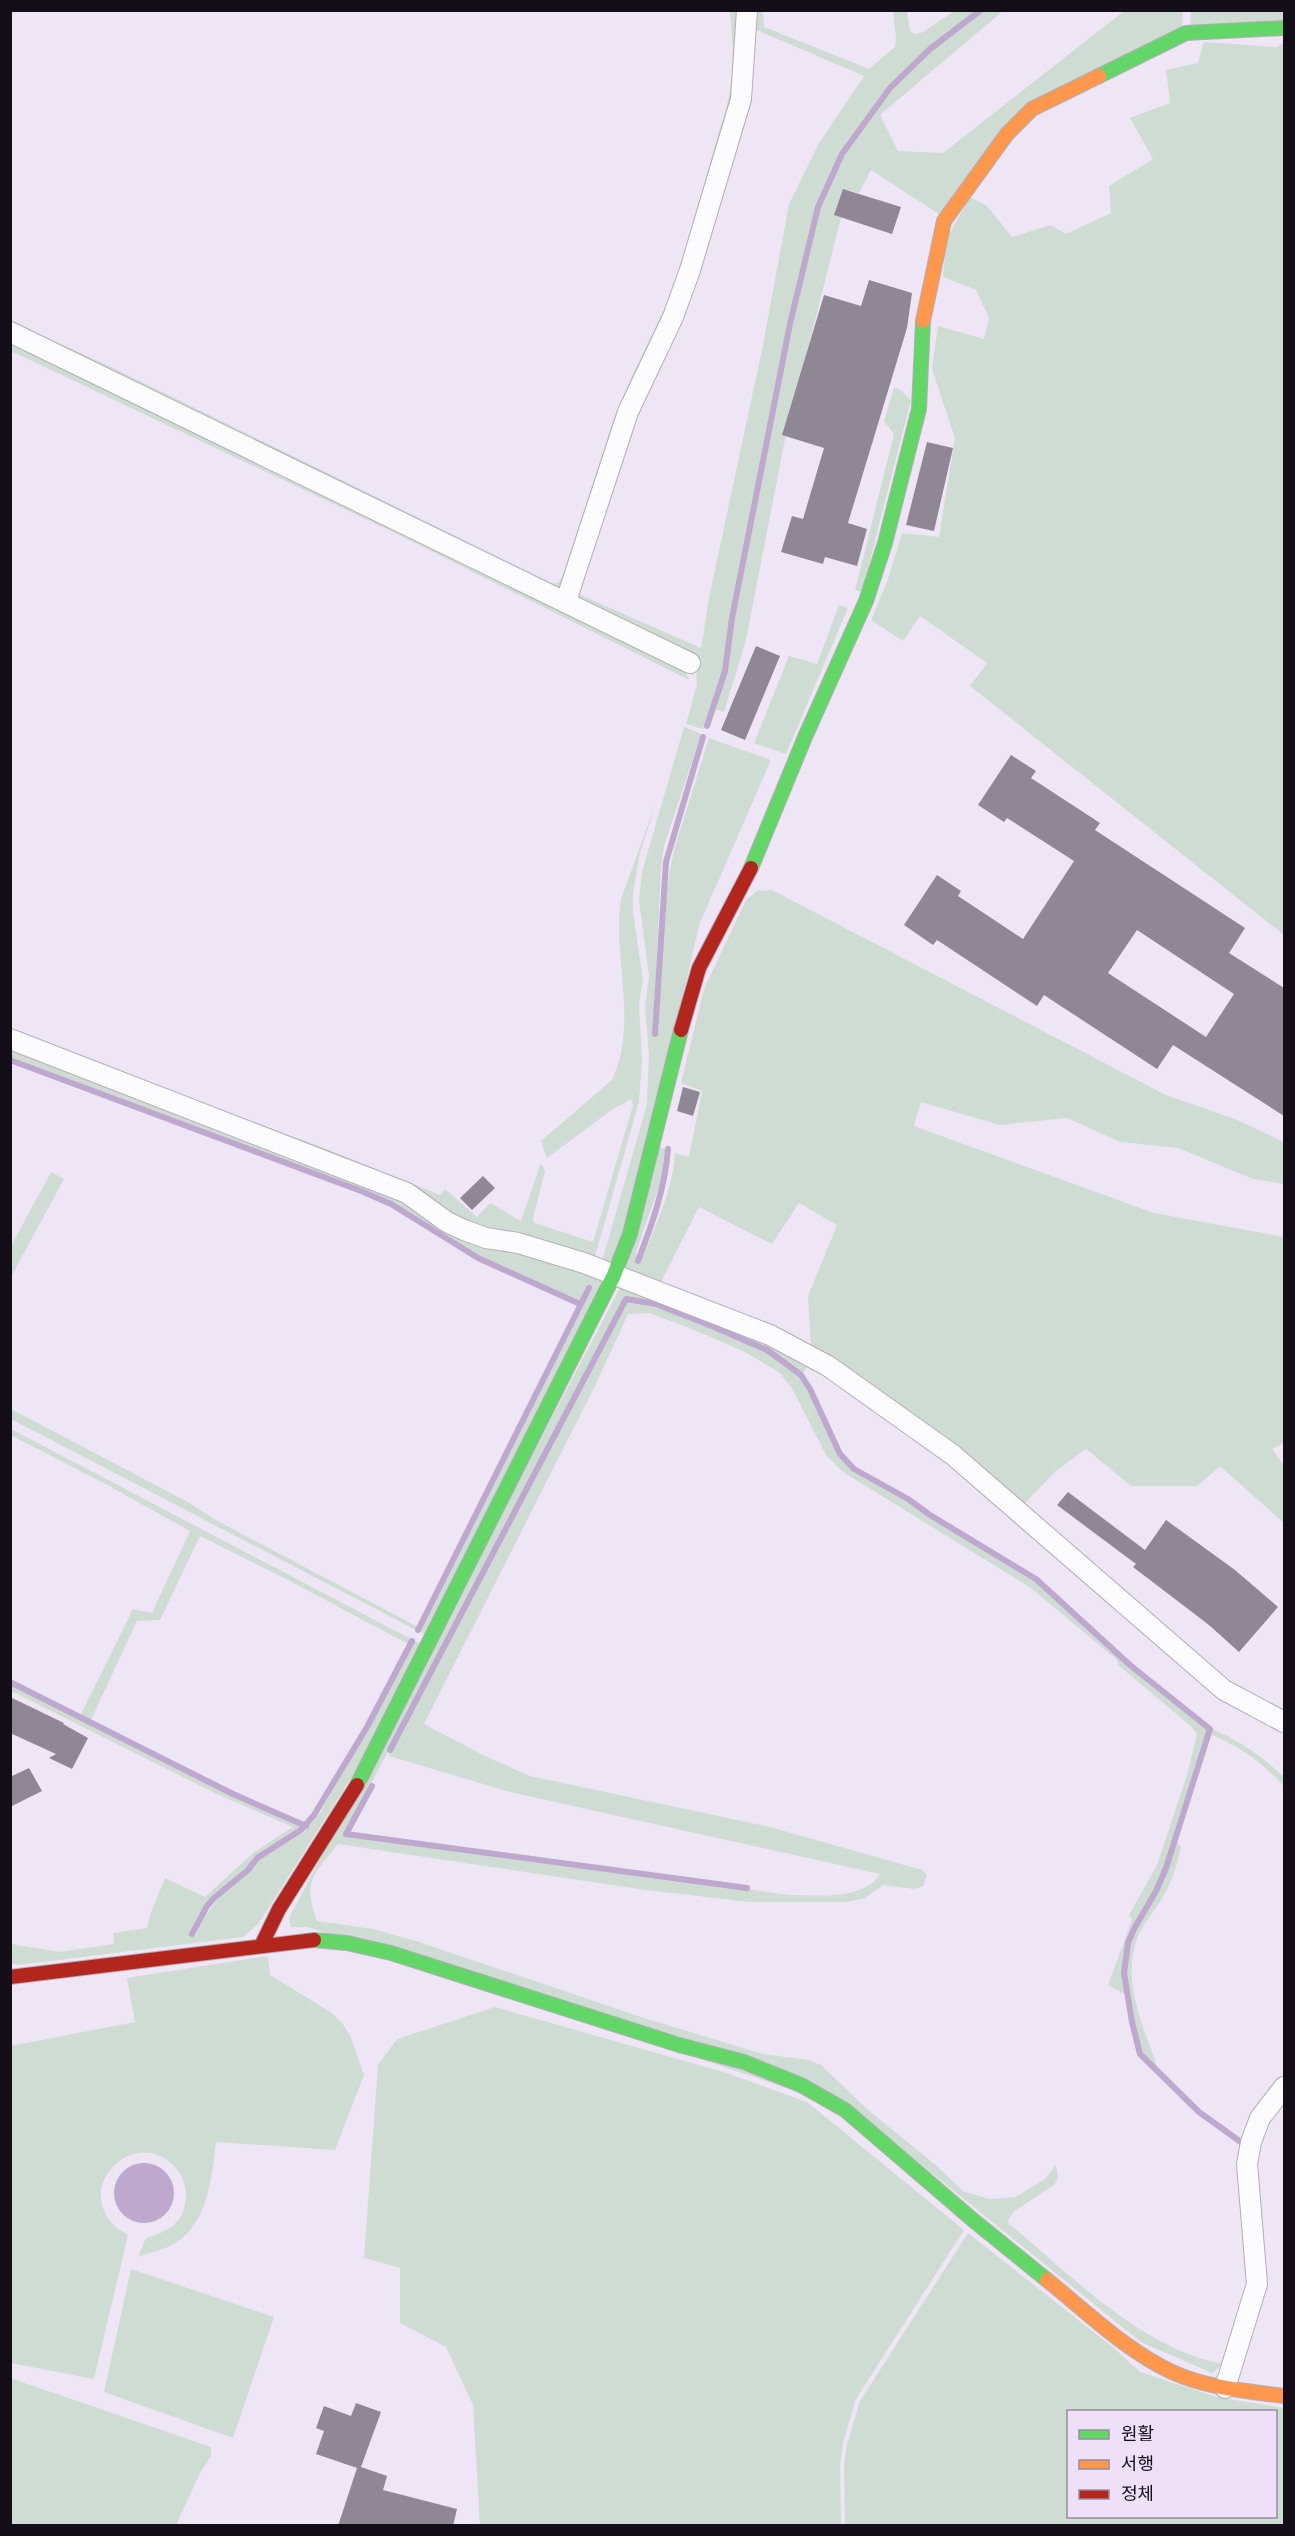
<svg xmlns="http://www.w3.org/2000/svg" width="1295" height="2536" viewBox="0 0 1295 2536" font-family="Helvetica,'Noto Sans KR',sans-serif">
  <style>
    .green { fill: #cfdcd4; fill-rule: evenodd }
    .water { fill: #bea8ce }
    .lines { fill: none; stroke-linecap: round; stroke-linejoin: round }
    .stream { stroke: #bea8ce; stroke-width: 6 }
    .building { fill: #8f8894; fill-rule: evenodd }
    .street-casing { stroke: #b4adb9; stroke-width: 22 }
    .fast-casing { stroke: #b4adb9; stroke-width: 16 }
    .slow-casing { stroke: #b4adb9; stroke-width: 16 }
    .jam-casing { stroke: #b4adb9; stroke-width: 16 }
    .street { stroke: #fcfbfd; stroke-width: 20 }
    .fast { stroke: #63d668; stroke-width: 14 }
    .slow { stroke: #ff974d; stroke-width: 14 }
    .jam { stroke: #b3261e; stroke-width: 14 }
  </style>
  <rect width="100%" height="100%" fill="#eee6f4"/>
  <path class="green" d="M730 11H746L743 72 700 225 561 595 11 330 10 321 109 366 552 583H558L562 578 612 424 632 376 674 289 720 128C735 87 734 54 730 11Z
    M757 11 763 13 764 27 869 69 895 47 896 38 893 11H907L910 31 916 34 923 32 954 11H978L929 48 889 87 841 153 816 206 789 324 731 618 723 671 703 729 686 724 697 684 696 670 575 601 574 592 701 648 710 593 763 345 789 204 819 143 864 76 757 30Z
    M983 11H1003L880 115 898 151 943 153 1124 11H1183L1182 29 1053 90 942 216 871 170 859 193 848 190 785 439 746 640 724 712 714 709 726 672 734 618 773 416 819 207 843 154 891 89 931 50Z
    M1191 11H1284V21L1190 28Z
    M1204 42 1277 47 1284 42V935L970 686 987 663 920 616 903 641 871 620 887 582 902 533 939 537 955 438 932 369 938 326 984 339 989 318 976 290 943 277 946 240 970 197 986 205 1012 237 1051 225 1066 234 1111 213 1109 186 1153 159 1130 118 1170 103 1166 70 1198 63Z
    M11 339 685 670 689 680 397 534 11 351Z
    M894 388 899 389 911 400 862 592 855 590 894 434 884 421Z
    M839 605 848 608 786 754 754 743 789 656 817 664Z
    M684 727 701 734 664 846 661 869 653 1032H657L667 887 674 850 709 738 771 760 699 925 658 1106 613 1266 602 1261 647 1104 649 1055 645 1006 649 976 639 900 642 872Z
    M657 800 640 853 633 893V912L643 980 639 1004 642 1061 639 1102 594 1260C537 1246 473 1238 429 1196L224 1113 314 1144 440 1195 445 1189 477 1217 490 1203 521 1221 541 1163 545 1171 533 1218 534 1223 593 1242 633 1105 631 1099 610 1111 547 1158 541 1141 612 1080C639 1022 612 959 621 899Z
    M772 890 1166 1095 1235 1119 1284 1142V1184L1253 1179 1178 1148 1120 1142 1067 1118 1000 1125 921 1102 914 1126 1154 1213 1284 1237V1443L1272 1449 1284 1465V1523L1220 1466 1197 1486H1131L1086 1449 1057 1470 1023 1505 811 1348 808 1296 837 1225 799 1203 772 1244 699 1207 660 1284 621 1271 657 1146 667 1150 661 1181 636 1252 637 1262 644 1255C657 1222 673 1188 675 1153L689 1157 702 1091 681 1083 704 989 746 900 757 891Z
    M10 1042 424 1208 607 1276 425 1634 419 1631 591 1286H589L579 1302C546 1287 510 1273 478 1255 438 1233 402 1208 361 1189L11 1057Z
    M51 1172 64 1179 11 1277V1246Z
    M621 1286 765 1337 809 1365 802 1374 768 1349 715 1326 657 1302 624 1298 579 1389 344 1835 790 1895C818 1895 863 1901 880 1874L510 1792 389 1756 626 1300 656 1305 713 1328 766 1351 784 1364 800 1376 809 1390 839 1455 853 1470 907 1500 929 1516 1035 1580 1129 1665 1208 1730C1198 1762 1186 1794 1176 1826 1172 1840 1169 1853 1165 1866 1146 1920 1116 1931 1126 1995L1108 1985 1132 1920 1129 1915 1157 1865 1187 1775 1197 1734 1192 1727 1118 1665 1117 1660 1031 1588 843 1472 826 1455 793 1390 780 1373 745 1352 692 1329 649 1313 628 1314 596 1384 424 1724 485 1756 530 1776 770 1827 922 1870 927 1875 923 1886 915 1889 883 1885 865 1898 846 1902H750L646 1890 338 1844C314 1875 302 1880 317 1921L373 1929 416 1941 647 2019 763 2054 808 2060 821 2065 868 2110 937 2166 963 2191 989 2199 1015 2197 1045 2179 1056 2164 1058 2178 1054 2185 1014 2211 1007 2222C1071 2275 1140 2348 1223 2364L1212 2373 1141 2342 855 2111 308 1927H291L289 1918Z
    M11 1409 186 1501 216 1520 418 1627 416 1630 11 1419Z
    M10 1429H11L411 1639 408 1644 290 1581 200 1536 160 1620 137 1621 90 1722 80 1716 133 1609 152 1613 190 1531 111 1487 11 1435Z
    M415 1641 421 1644 375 1740 259 1923 243 1937 18 1965 11 1963V1944L59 1952 114 1944 113 1933 147 1928 150 1915 165 1878 205 1897 253 1853 293 1827 217 1794 11 1691V1683C107 1734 204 1782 303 1826L253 1857 245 1872 213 1895 198 1915 189 1935 192 1937 196 1935 204 1918 219 1897 248 1873 256 1861 303 1833 320 1813Z
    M1212 1729C1239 1740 1263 1757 1284 1777V1786C1263 1763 1239 1746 1210 1734Z
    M1175 1841 1181 1847C1177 1864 1173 1880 1164 1895 1155 1911 1141 1925 1136 1942 1121 1985 1147 2033 1159 2073L1141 2054 1133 2021 1125 1972 1126 1959 1135 1929 1158 1892Z
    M268 1956 270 1975 332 2013 342 2023 350 2035 364 2075 335 2150 216 2142C212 2179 207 2228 170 2246 160 2251 148 2253 138 2257L146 2238C163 2233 182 2225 185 2204 188 2191 184 2176 174 2166 135 2126 75 2184 113 2224 117 2229 123 2232 128 2235L94 2379 11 2363 10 2046 135 2022 127 1978Z
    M495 2007 727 2073 807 2102 964 2230 856 2399 843 2443 840 2465 841 2526 480 2525 473 2405 446 2347 400 2323V2268L364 2258 378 2065 397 2039Z
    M968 2233 1115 2349 1140 2372 1216 2397 1284 2408V2525L845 2526 844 2465 847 2444 860 2401ZM1068 2412H1276V2516H1068Z
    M131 2269 274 2317 233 2438 104 2392Z
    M10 2378 211 2447V2456L200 2473 176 2525H11Z"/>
  <path class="water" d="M114 2193a30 30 0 1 1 60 0a30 30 0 1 1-60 0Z"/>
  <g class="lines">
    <path class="stream" d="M707 726 725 671 732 618 790 324 818 207 842 154 890 88 930 49 981 10
      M655 1034 666 862 703 737
      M10 1060 361 1191 391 1204 478 1258 580 1304
      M638 1261C652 1224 665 1189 668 1149
      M418 1630 589 1288
      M10 1682 233 1794 306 1826
      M390 1750 626 1299 656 1304 714 1327 767 1350 785 1363 801 1375 810 1389 840 1454 854 1469 908 1499 930 1515 1036 1579 1130 1665 1210 1729 1166 1868 1156 1891 1134 1929 1128 1943 1124 1973 1132 2022 1140 2054 1199 2112 1245 2145
      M372 1786 346 1834 747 1888
      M192 1934 207 1906 214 1898 248 1870 257 1858 301 1830 314 1815 367 1727 412 1641"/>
  </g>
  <path class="building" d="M843 189 901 207 892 234 834 215Z
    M869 280 912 293 907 328 848 523 867 529 857 566 825 557 823 564 781 552 792 516 803 519 824 448 782 435 824 295 861 306Z
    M927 442 953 448 934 531 906 525Z
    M756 646 780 656 745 740 721 730Z
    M1011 755 1036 771 1031 778 1100 823 1095 830 1245 928 1229 953 1284 988V1116L1173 1045 1157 1069 1044 995 1037 1006 937 940 933 945 904 925 937 875 961 891 958 896 1023 939 1074 861 1007 818 1004 822 978 805ZM1137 930 1234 994 1206 1037 1108 973Z
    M683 1087 700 1092 693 1116 677 1111Z
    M483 1176 495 1188 472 1210 460 1198Z
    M1068 1492 1145 1550 1166 1520 1235 1570 1278 1607 1239 1652 1209 1625 1133 1567 1136 1564 1057 1505Z
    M10 1697 64 1723 63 1724 88 1738 72 1769 49 1758 56 1754 10 1733Z
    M29 1768 42 1791 10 1807V1777Z
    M356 2403 381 2412 361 2467 387 2476 383 2490 457 2509 453 2526H338L357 2468 316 2454 324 2431 316 2428 324 2406 351 2416Z"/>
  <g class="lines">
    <defs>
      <path id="street" d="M10 332 690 663
        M566 601 628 412 673 317 690 270 741 99 747 10
        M10 1039 407 1193 447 1222 464 1230 486 1238 518 1243 584 1263 770 1335 828 1366 953 1455 1224 1690 1284 1722
        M1225 2388 1257 2284 1247 2164 1251 2142 1260 2118 1284 2087"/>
      <path id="fast" d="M1099 76 1186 33 1284 28
        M751 868 805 737 866 601 885 543 919 409 923 321
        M357 1785 614 1275 630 1234 681 1030
        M314 1940 347 1943 391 1953 679 2045 744 2062 801 2085 845 2110 973 2220 1047 2280"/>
      <path id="slow" d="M923 321 944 221 1007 134 1032 109 1099 76
        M1047 2280C1087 2312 1125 2350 1172 2372 1207 2388 1246 2391 1284 2396"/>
      <path id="jam" d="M681 1030 699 968 751 868
        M261 1946 279 1909 357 1785
        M10 1977 314 1940"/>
    </defs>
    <use href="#street" class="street-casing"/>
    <use href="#fast" class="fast-casing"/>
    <use href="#slow" class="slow-casing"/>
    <use href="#jam" class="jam-casing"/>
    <use href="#street" class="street"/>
    <use href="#fast" class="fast"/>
    <use href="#slow" class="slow"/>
    <use href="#jam" class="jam"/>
  </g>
  <rect width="1295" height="2536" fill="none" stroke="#140e19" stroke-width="24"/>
  <rect x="1067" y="2410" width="210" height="108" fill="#efe0fa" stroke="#978ca0" stroke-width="1.5"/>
  <rect x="1079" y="2430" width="30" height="9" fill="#63d668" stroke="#978ca0" stroke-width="1.5"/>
  <text x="1121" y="2440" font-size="18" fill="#140e19">원활</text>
  <rect x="1079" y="2460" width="30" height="9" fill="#ff974d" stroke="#978ca0" stroke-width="1.5"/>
  <text x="1121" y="2470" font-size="18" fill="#140e19">서행</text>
  <rect x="1079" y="2490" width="30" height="9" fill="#b3261e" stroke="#978ca0" stroke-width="1.5"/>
  <text x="1121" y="2500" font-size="18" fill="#140e19">정체</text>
</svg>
